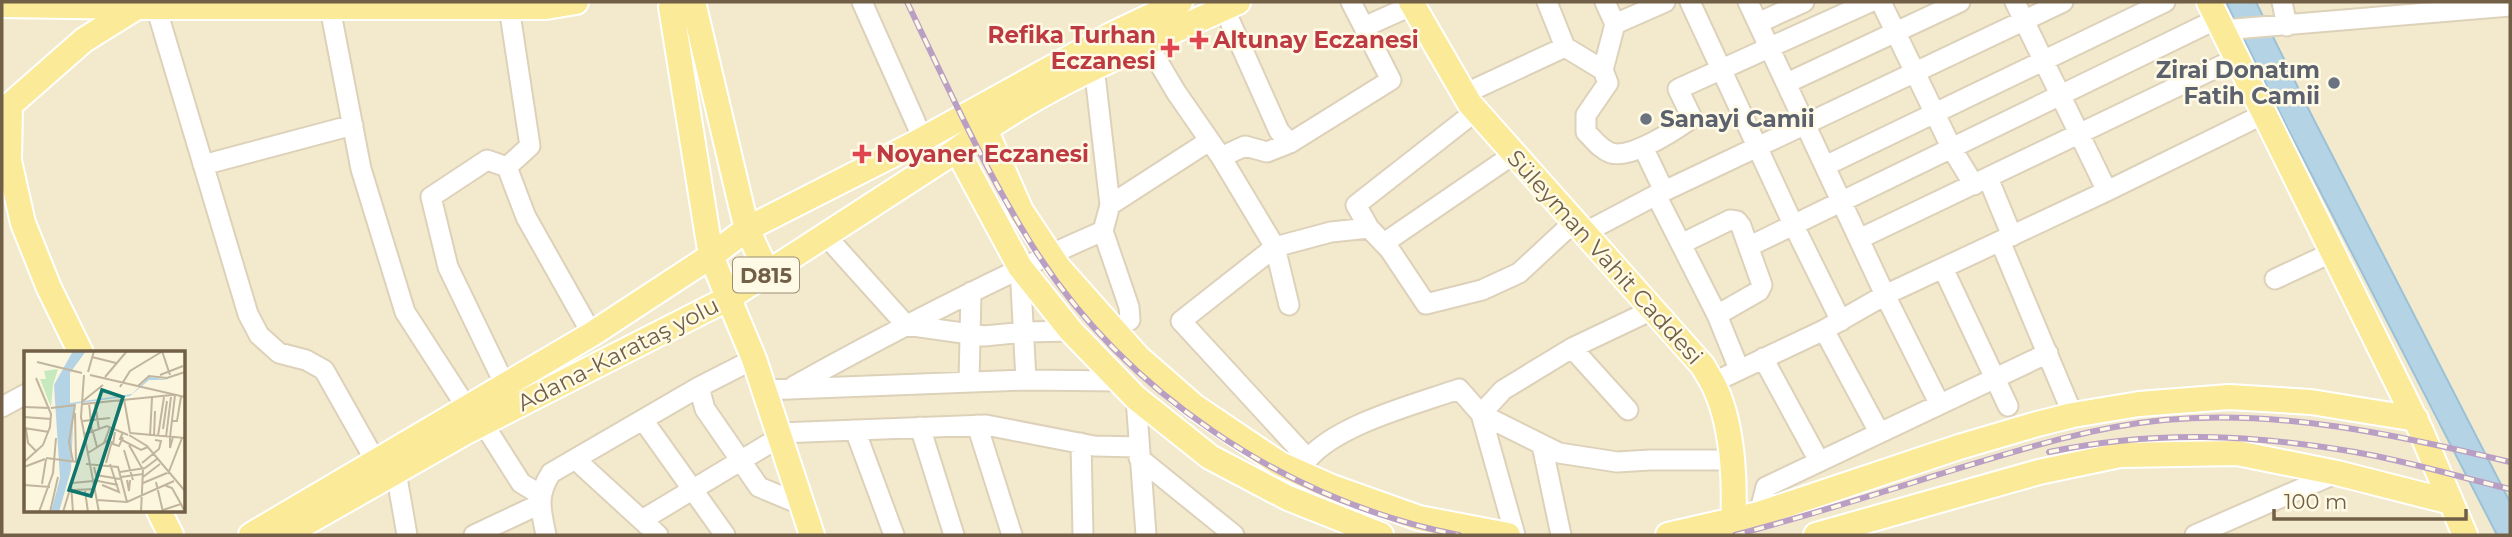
<svg xmlns="http://www.w3.org/2000/svg" width="2512" height="537" viewBox="0 0 2512 537" font-family="Montserrat,sans-serif">
  <style>
    .residential { fill: #f3eace; fill-rule: evenodd }
    .water { fill: #b4d4e5; stroke: #9bc1d7; stroke-width: 2 }
    .lines { fill: none; stroke-linecap: round; stroke-linejoin: round }
    .minor-casing { stroke: #ddd1b9; stroke-width: 23 }
    .major-casing { stroke: #fff; stroke-width: 28 }
    .minor { stroke: #fff; stroke-width: 19 }
    .major { stroke: #fbea97; stroke-width: 24 }
    .rail-casing { stroke: #ba9fc4; stroke-width: 6 }
    .rail { stroke: #fffae5; stroke-width: 3.5; stroke-dasharray: 10; stroke-linecap: butt }
    .health-dot { fill: #e0444e; stroke: #fffae5; stroke-width: 2.5 }
    .worship-dot { fill: #6b7280; stroke: #fffae5; stroke-width: 2.5 }
    .labels { text-anchor: middle; dominant-baseline: central; stroke-width: 5; stroke-linejoin: round; paint-order: stroke }
    .shield { fill: #fffae5; stroke: #9c8e76; stroke-width: 2 }
    .shield-label { font-size: 21px; font-weight: bold; fill: #725f47 }
    .health-label { font-size: 23px; font-weight: bold; fill: #be3a42; stroke: #fffae5; text-anchor: start }
    .worship-label { font-size: 23px; font-weight: bold; fill: #5b616d; stroke: #fffae5; text-anchor: end }
    .street-label { font-size: 23px; fill: #725f47; stroke: #fffae5 }
    .inset-road { fill: none; stroke: #c1b59d; stroke-width: 2 }
    .view { fill: #0f766e; fill-opacity: 0.15; stroke: #0f766e; stroke-width: 3.5 }
    .inset-edge { fill: none; stroke: #725f47; stroke-width: 3.5 }
  </style>
  <rect width="100%" height="100%" fill="#fcf6df"/>
  <path class="residential" d="M2 2H2510V535H2ZM26 353H184V511H26Z"/>
  <path class="water" d="M2226 2H2256L2311 114 2510 502V535H2497L2287 127Z"/>
  <g class="lines">
    <defs>
      <path id="minor" d="M862 2 923 139
        M1547 2 1565 47
        M1605 2 1615 24
        M1690 2 1793 224 1841 321
        M1748 2 1885 295 1939 403
        M1881 2 1952 149 1974 185
        M2015 2 2107 191
        M2282 2 2287 26
        M156 7 248 314 259 335 279 353 306 360 324 370 376 462
        M509 7 530 146 507 167 526 217 592 334
        M330 8 361 169 405 312 467 408
        M1224 8 1279 131 1290 143
        M1758 23 1804 2
        M1364 27 1413 5
        M2223 30 2510 6
        M1147 43 1176 92 1221 157 1245 146 1267 152 1290 143 1391 80 1351 2
        M1094 66 1110 205 1103 231 1129 307 1130 320
        M1603 70 1608 83 1586 115V132C1594 140 1600 149 1611 153 1632 159 1675 130 1692 118L1678 89 1870 2
        M1787 83 1960 2
        M1464 94 1565 47 1603 70 1615 24 1665 2
        M1476 111 1356 205 1369 228 1390 250 1426 304 1482 290 1519 273 1574 222
        M1643 147 1664 191
        M1221 157 1275 247 1289 305
        M203 165 353 125
        M1825 166 2165 2
        M1988 178 2012 236
        M1656 195 1717 315 1739 369
        M1110 205 1209 141
        M1369 228 1331 232 1275 247 1181 321 1308 459C1338 424 1416 404 1459 389L1481 414 1559 453 1617 462 1650 460H1730
        M1584 233 1656 195 2063 2
        M826 236 906 325 984 336 1025 332 1071 331
        M1859 239 2237 58
        M2000 241 2073 415
        M1384 243 1514 154
        M1681 244 1730 220 1737 221 1741 226 1762 285 1759 291 1717 315
        M1750 246 2217 19
        M1020 267 1026 380
        M1943 268 2008 406
        M2275 279 2333 252
        M1824 330 1879 432
        M1572 348 1628 410
        M1763 358 1819 461
        M969 382 971 292
        M1712 383 1824 330 1885 295 2107 191 2264 114
        M505 385 448 267 431 197 487 160 507 167
        M794 386C895 330 997 277 1103 231
        M699 387 705 409 759 487 802 505
        M764 390 1026 380 1117 381
        M1136 398 1146 535
        M2 407 26 394
        M643 420 725 535
        M483 423 521 483 541 495
        M977 425 1012 535
        M920 427 954 535
        M855 430 894 535
        M779 433 986 425 1094 446 1138 447
        M1081 443 1083 535
        M1542 445 1561 535
        M1139 458 1234 535
        M575 459 658 535
        M396 472 407 535
        M1759 514 1766 487 2048 353
        M642 520 780 437
        M474 535 540 504
        M546 535C541 510 536 496 551 473L699 387 754 359
        M1515 535 1481 414 1503 390 1572 348 1652 310
        M2195 535 2337 473"/>
      <path id="major" d="M693 2 741 205 747 229 768 274
        M1411 2 1470 104 1703 366C1707 374 1713 382 1716 390 1734 430 1736 492 1732 535
        M2209 2 2420 429 2465 535
        M2 5 137 7
        M671 7 711 256 754 359 812 535
        M10 105 9 161 23 223 49 288 81 353
        M2 108 10 105 84 40 137 7H546L576 2
        M985 129 1021 211 1059 268 1138 357 1194 406 1280 464 1332 487 1419 518 1508 535
        M957 150 1020 267 1071 331 1136 398 1210 457 1288 498 1381 535
        M159 511 171 535
        M251 535 592 334 711 256 747 229 914 144 1111 35 1180 2
        M285 535 464 433 727 299 957 150C1042 85 1142 46 1238 2
        M1668 535 1759 514 1959 447 2037 424 2073 415 2139 404 2229 397 2311 402 2416 419
        M1816 535 2039 472 2120 455 2237 453 2337 473 2451 502"/>
    </defs>
    <use href="#minor" class="minor-casing"/>
    <use href="#major" class="major-casing"/>
    <use href="#minor" class="minor"/>
    <use href="#major" class="major"/>
    <defs>
      <path id="rail" d="M907 2C945 81 981 162 1027 237 1119 390 1285 501 1459 535
        M2049 452C2154 430 2250 434 2355 452 2407 461 2459 477 2510 489
        M1735 535C1808 516 1880 493 1953 470 2022 449 2092 427 2164 420 2280 409 2398 435 2510 462"/>
    </defs>
    <use href="#rail" class="rail-casing"/>
    <use href="#rail" class="rail"/>
  </g>
  <g class="health-dot">
    <path d="M1195.5 29.5h7v7h7v7h-7v7h-7v-7h-7v-7h7z"/>
    <path d="M1166.5 37.5h7v7h7v7h-7v7h-7v-7h-7v-7h7z"/>
    <path d="M858.5 143.5h7v7h7v7h-7v7h-7v-7h-7v-7h7z"/>
  </g>
  <g class="worship-dot">
    <circle cx="2334" cy="83" r="7"/>
    <circle cx="1646" cy="119" r="7"/>
  </g>
  <g class="labels">
    <rect class="shield" x="733" y="257.5" width="66" height="35" rx="5"/>
    <g class="shield-label">
      <text x="766" y="275">D815</text>
    </g>
    <g class="health-label">
      <text x="1156" y="35" text-anchor="end">Refika Turhan<tspan x="1156" dy="26">Eczanesi</tspan></text>
      <text x="1213" y="40">Altunay Eczanesi</text>
      <text x="876" y="154">Noyaner Eczanesi</text>
    </g>
    <g class="worship-label">
      <text x="2320" y="70">Zirai Donatım<tspan x="2320" dy="26">Fatih Camii</tspan></text>
      <text x="1660" y="119" text-anchor="start">Sanayi Camii</text>
    </g>
    <g class="street-label">
      <text transform="translate(1605 257) rotate(48)">Süleyman Vahit Caddesi</text>
      <text transform="translate(618 354) rotate(-27)">Adana-Karataş yolu</text>
    </g>
  </g>
  <g transform="translate(24 351)">
    <rect width="161" height="161" fill="#fcf6df"/>
    <path d="M34 18 29 34 27 56 16 28H22L20 20Z" fill="#c7e9be"/>
    <path d="M49 0H62L46 22V52L108 43 125 26 145 29H125L106 45 50 53 47 119 35 161H27L36 127 30 34Z" fill="#b4d4e5"/>
    <path class="inset-road" d="M138 0 146 24M68 6 92 12M13 11 58 22M64 21 70 0M60 24 57 66 75 161M66 24 161 46M136 24 159 15M81 26 103 0M114 35 125 25 143 27 161 21M96 36 106 20 139 0M100 48 106 82M59 50 79 34M71 51 75 79M65 52 68 82M59 53 148 44M0 56 26 57M27 57 52 54M51 62 52 111M0 66 27 68M59 70 86 67M147 70H153L157 46M0 77 25 81M2 78 4 92 13 101M139 78 143 50M69 81 73 96 80 92 86 76M91 81 89 93 95 95 99 86M99 81 96 88 117 99 124 96M106 82 161 87M61 83 83 75 104 84M105 84 123 95 161 140M126 85 128 47M130 85 131 60M134 85 140 46M142 86 147 46M146 86 151 44M146 86V97L149 86M105 94 119 119 117 161M100 99 109 129M64 102 86 88 97 48M22 107 54 111 47 133 49 161M49 110 45 91 51 54M0 111 19 94 26 76 27 63 12 27M82 112 88 90M118 112 135 98 137 90 131 89M62 113 94 116 103 151M0 116 21 108M70 116 72 124 96 128M96 121 121 117 133 108M144 123 158 87M97 126 119 123M119 126 136 113M69 129 94 134M103 129 105 140 106 129M132 131 139 161M48 132 69 130M119 132 143 122M18 133 22 108M0 134 26 136M78 134 95 141 86 113M140 134 148 137 157 153M50 139 71 138M61 140 64 161M73 149 103 151 150 130M139 159 157 153 161 161M15 161 29 122 32 87M26 161 34 126M39 161 47 135"/>
    <path class="view" d="M78 39 99 46 67 145 45 139Z"/>
    <rect width="161" height="161" class="inset-edge"/>
  </g>
  <rect width="2512" height="537" fill="none" stroke="#725f47" stroke-width="7"/>
  <path d="M2274 509v10h192v-10" fill="none" stroke="#725f47" stroke-width="3.5"/>
  <text x="2284" y="509" font-size="21" fill="#725f47" stroke="#fffae5" stroke-width="5" paint-order="stroke">100 m</text>
</svg>
